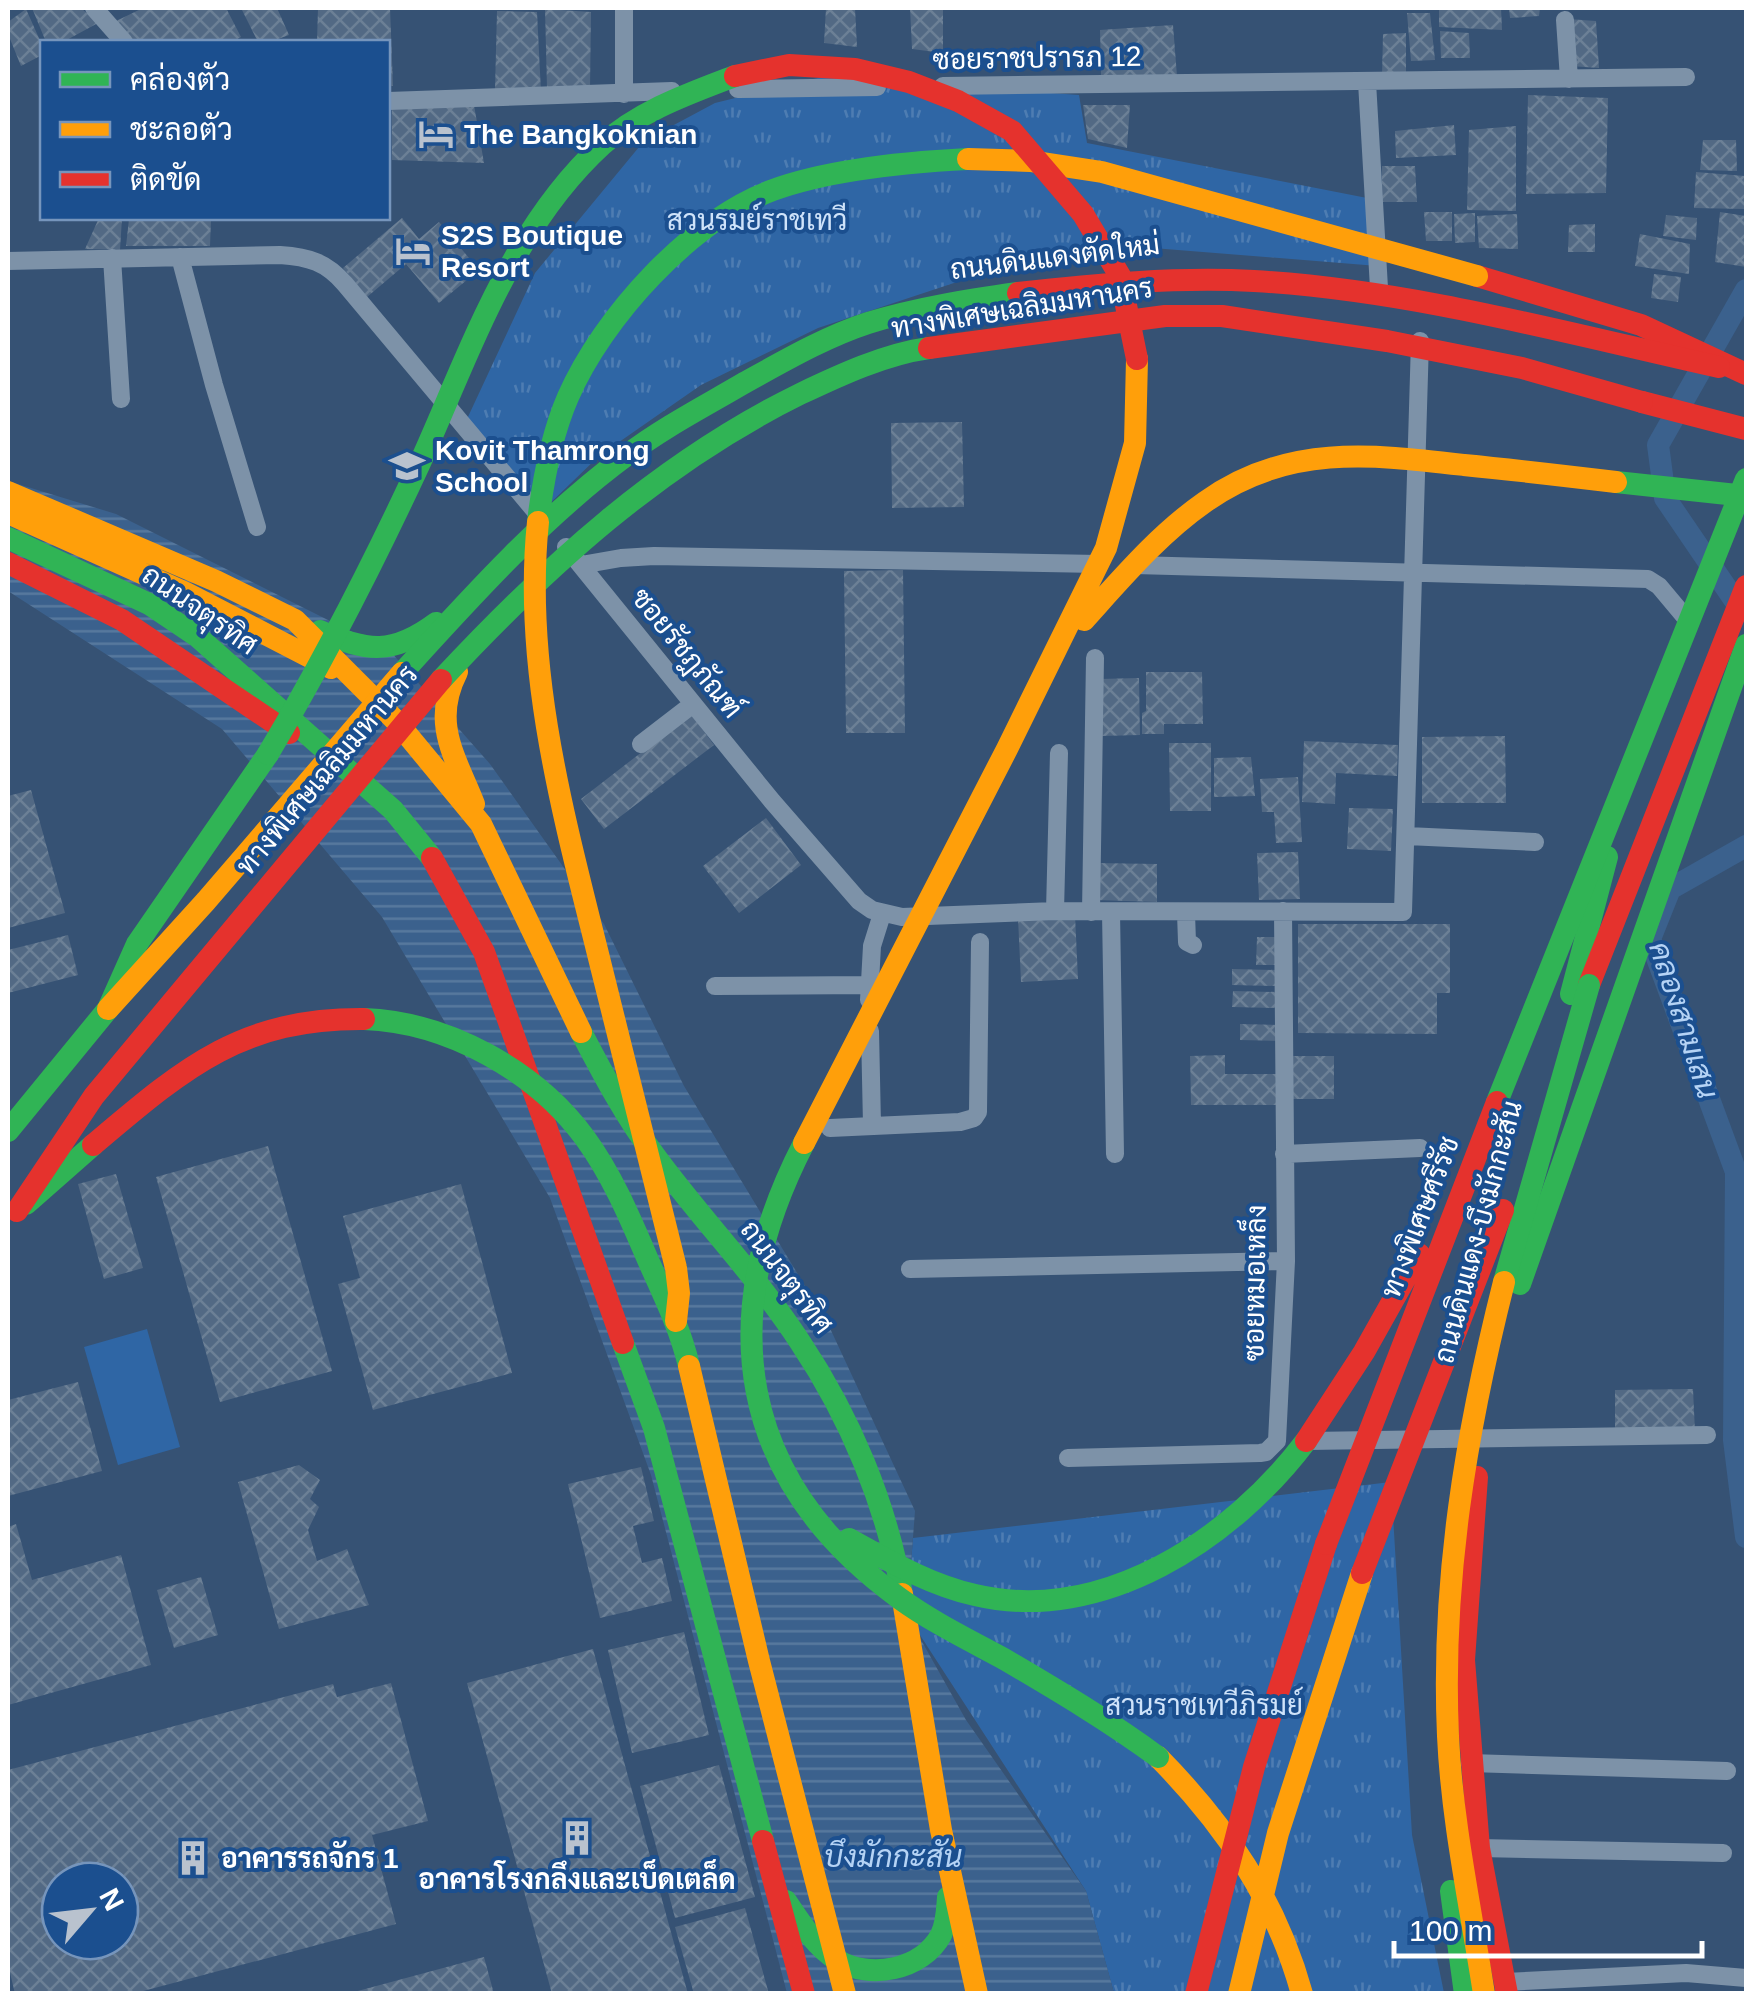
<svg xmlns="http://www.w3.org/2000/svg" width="1754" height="2001" viewBox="0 0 1754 2001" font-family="Arial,Sarabun,sans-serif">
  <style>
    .park { fill: url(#park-tufts) }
    .pitch { fill: #2f66a5 }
    .water { fill: url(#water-rules) }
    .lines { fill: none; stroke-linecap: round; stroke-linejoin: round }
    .canal { stroke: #3b618d; stroke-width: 22 }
    .building { fill: url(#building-cross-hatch); fill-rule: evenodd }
    .street { stroke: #7d92a8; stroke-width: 18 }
    .fast { stroke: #30b455; stroke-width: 22 }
    .slow { stroke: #ff9f0a; stroke-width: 22 }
    .jam { stroke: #e5322d; stroke-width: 22 }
    .fast-bridge { stroke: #30b455; stroke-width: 22 }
    .slow-bridge { stroke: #ff9f0a; stroke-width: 22 }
    .jam-bridge { stroke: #e5322d; stroke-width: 22 }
    .labels { text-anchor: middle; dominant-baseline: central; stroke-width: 8; stroke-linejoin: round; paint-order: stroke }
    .street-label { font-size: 28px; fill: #fff; stroke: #1b4f8f }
    .poi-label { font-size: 28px; font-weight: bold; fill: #fff; stroke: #1b4f8f; text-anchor: start }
    .park-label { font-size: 28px; fill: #cfe3fa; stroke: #1b4f8f }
    .water-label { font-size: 30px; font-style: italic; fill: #b5d3f5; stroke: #1b4f8f }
  </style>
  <defs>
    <pattern id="park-tufts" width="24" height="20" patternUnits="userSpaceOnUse" patternTransform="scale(2.5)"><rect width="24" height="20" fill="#2f66a5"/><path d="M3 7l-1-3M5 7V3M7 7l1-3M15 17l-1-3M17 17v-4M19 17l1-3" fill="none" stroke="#4e7db2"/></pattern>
    <pattern id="water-rules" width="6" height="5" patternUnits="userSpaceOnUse" patternTransform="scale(2.5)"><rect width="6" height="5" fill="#3b618d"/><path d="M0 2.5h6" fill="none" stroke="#58799e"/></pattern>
    <pattern id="building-cross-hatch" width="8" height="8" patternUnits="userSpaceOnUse" patternTransform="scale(2.5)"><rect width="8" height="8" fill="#526984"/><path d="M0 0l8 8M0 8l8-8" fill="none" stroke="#6c8096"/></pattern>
  </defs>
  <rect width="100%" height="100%" fill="#365274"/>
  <path class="park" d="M822 77 1079 95 1087 143 1367 198 1378 266 1153 248 966 279 818 328 701 385 599 456 543 510 467 419 535 273 644 141 715 103Z
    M1391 1482 1412 1835 1444 1993H1114L1086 1891 907 1615 913 1538Z"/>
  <path class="pitch" d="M147 1329 180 1447 118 1465 84 1347Z"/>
  <path class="water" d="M8 481 116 514 390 651 490 764 604 924 684 1086 828 1324 915 1511 907 1615 966 1720 1086 1891 1114 1993H787L651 1475 550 1198 382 917 222 729 8 591Z"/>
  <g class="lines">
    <path class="canal" d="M1742 611 1665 498 1658 445 1746 290
      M1746 846 1670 889 1650 939 1736 1172 1734 1440 1746 1537"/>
  </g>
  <path class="building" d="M32 8H81L98 23 63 42H46Z
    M143 8H226L241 37 231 42H134L114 22Z
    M241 8H277L289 35 270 42H258Z
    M318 8H390L393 86H388V42H317Z
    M826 8H855L857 47 824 43Z
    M910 8H943V53L912 49Z
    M1439 8H1501L1502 30 1439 27Z
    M1509 8H1540L1539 16 1510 18Z
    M26 9 42 45V55L21 66 8 34V22Z
    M545 9 591 12 590 89 547 88Z
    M497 11 537 12 541 92 495 89Z
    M1407 13H1430L1435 60 1411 61Z
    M1568 19 1596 21 1599 68 1570 66Z
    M1173 25 1177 76H1101L1100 30Z
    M1440 31 1469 33 1470 58H1441Z
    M1406 33V76H1382L1383 34Z
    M1528 95 1608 98 1606 193 1526 194Z
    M474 105 484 163 392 160V108Z
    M1083 105H1130L1127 148 1088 139Z
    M1454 125 1456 155 1396 158 1395 131Z
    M1516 126V211L1467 210 1469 130Z
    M1703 140H1736L1737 171 1700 170Z
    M1382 166H1415L1417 202H1382Z
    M1696 172 1745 176 1744 209 1694 208Z
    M1424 212H1452V241H1426Z
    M1720 212 1746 216V267L1715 262Z
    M1475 213V242L1455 243 1454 214Z
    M1517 214 1518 249 1479 248 1477 216Z
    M1666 215 1697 218 1696 240 1663 236Z
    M99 218H122L120 250 85 249Z
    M402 218 419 239 439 222 479 270 439 303 406 264 367 297 343 268Z
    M129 219 211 220 210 246H126Z
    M1595 224V252H1568L1569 225Z
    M1640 234 1690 244 1689 274 1635 266Z
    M1654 274 1681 277 1678 302 1651 298Z
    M962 422 964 507 892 508 891 423Z
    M903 570 905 733H846L844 571Z
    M1146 672H1202L1203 724H1164V734H1142V713L1146 711Z
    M1139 678 1140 735 1102 736 1100 679Z
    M691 714 714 745 604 829 581 799Z
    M1505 736 1506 803H1422V737Z
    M1304 741 1398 745 1397 776 1336 773 1335 804 1302 802Z
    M1169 743H1211V811H1170Z
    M1251 757 1255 796 1214 797V758Z
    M1298 777 1302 842 1276 843 1274 812H1262L1260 779Z
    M31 790 65 913 8 928V796Z
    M1349 808 1393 809 1391 851 1347 849Z
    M766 818 801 865 739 913 703 866Z
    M1298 852 1300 899 1259 900 1257 853Z
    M1096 863 1157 864V902L1096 900Z
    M1075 915 1078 979 1021 982 1018 918Z
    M1298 924H1450V993H1437V1034L1298 1033Z
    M68 935 78 975 8 993V950Z
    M1257 937H1279L1278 965H1256Z
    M1232 969 1276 970V986L1232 985Z
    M1233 991 1277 992V1008L1232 1007Z
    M1240 1024 1284 1025V1041L1240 1040Z
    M1225 1055V1074H1282V1105H1191L1190 1056Z
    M1290 1056H1334V1099H1291Z
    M268 1146 332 1371 220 1402 156 1177Z
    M116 1174 143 1268 104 1279 78 1184Z
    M461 1184 512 1373 373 1410 338 1284 360 1278 343 1216Z
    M78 1382 102 1471 8 1496V1400Z
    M1693 1389 1695 1432 1615 1433V1390Z
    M299 1465 320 1480 310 1499 319 1507 308 1530 317 1561 347 1549 369 1605 279 1629 238 1482Z
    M641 1467 654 1521 633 1526 642 1563 662 1558 672 1601 600 1618 568 1484Z
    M16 1524 32 1580 121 1555 151 1665 8 1705V1527Z
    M201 1577 218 1635 174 1648 157 1590Z
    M684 1632 709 1735 632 1753 608 1650Z
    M593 1649 688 1994H552L467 1683Z
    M391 1683 428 1821 372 1835 396 1924 132 1994H15L8 1964V1770L333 1684 337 1697ZM60 1881H120V1941H60Z
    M719 1765 755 1897 675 1918 640 1786Z
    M745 1908 769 1994H694L675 1927Z
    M484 1957 494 1994H354V1992Z"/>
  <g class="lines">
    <path class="street" d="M94 8 124 42
      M1565 20 1569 79
      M1367 82 1379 288
      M943 86 1686 77
      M738 89 877 87
      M624 94V8
      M388 101 672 91
      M180 257 214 385 257 527
      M112 258 121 399
      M8 261 280 255C309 257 326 262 345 284L536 512
      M566 547 772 801 859 901 872 910 902 917 1055 911 1403 912 1420 341
      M581 565 621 558 654 556 1099 564
      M1135 565 1648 579 1659 586 1690 623
      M641 744 693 704
      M1407 836 1535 842
      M1055 911 1059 753
      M1091 912 1095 658
      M1111 912 1115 1154
      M1186 913 1187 942 1193 945
      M715 986 869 985
      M869 1000 872 946 882 914
      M870 1031 872 1125
      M830 1128 960 1122 974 1118 978 1112 980 942
      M1284 1154 1420 1148
      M910 1269 1286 1261
      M1308 1441 1707 1435
      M1068 1458 1260 1453 1266 1452 1277 1441 1286 1261 1283 911
      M1470 1763 1727 1771
      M1479 1848 1723 1853
      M1505 1982 1686 1973 1746 1978"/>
    <path class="fast" d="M8 538 149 604 198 637 393 810 432 858
      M320 631C367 652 393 655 436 623
      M1571 994 1607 857
      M581 1032C603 1074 626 1118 655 1156 701 1219 757 1276 800 1342 850 1417 887 1505 902 1594
      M8 1131 108 1009 137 944 268 754
      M26 1204 93 1145
      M1520 1284 1746 645
      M623 1343 654 1428 763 1841
      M1451 1891 1465 1994
      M786 1901C800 1922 815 1946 837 1960 870 1980 922 1970 941 1935 947 1923 947 1910 948 1897"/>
    <path class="slow" d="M8 492 216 581 295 620 396 721 481 824 581 1032
      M8 513 186 593 331 668
      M457 672C431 723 455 756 474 804
      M902 1594 941 1830 977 1994
      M1158 1757C1226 1826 1276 1900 1302 1994
      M1239 1994 1278 1833 1362 1573"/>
    <path class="jam" d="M1477 276 1641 325 1746 374
      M1642 402 1746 429
      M8 563 122 620 289 733
      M432 858 484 952 623 1343
      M1589 985 1746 586
      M1477 1477 1464 1660 1479 1848 1507 1994
      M763 1841 804 1994
      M1196 1994 1254 1767 1326 1544"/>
    <path class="fast-bridge" d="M1616 482 1746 496
      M538 522C543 480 551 436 568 397 603 317 690 221 773 190 828 170 908 162 968 159
      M402 673C472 596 543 517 627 455 664 427 705 406 744 383 784 361 825 337 868 323 917 308 968 300 1018 293
      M441 680C547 566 660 463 800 394 840 375 885 354 929 348
      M268 754C324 660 373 564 419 465 469 355 510 229 602 145 639 111 688 94 735 76
      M364 1019C448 1022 536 1071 585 1138 612 1175 630 1218 648 1260 664 1296 680 1328 689 1366
      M1497 1102 1746 479
      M804 1143C714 1317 736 1479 899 1598 932 1622 969 1640 1004 1659 1057 1690 1109 1721 1158 1757
      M1504 1282 1589 985
      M849 1539C889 1561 930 1585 975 1595 1103 1625 1232 1539 1306 1441"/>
    <path class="slow-bridge" d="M968 159 1030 161 1102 172 1477 276
      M538 522C523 666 562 810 597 950 624 1056 650 1162 676 1268L679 1293 676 1321
      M1084 620C1122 578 1159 534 1205 502 1286 444 1370 454 1464 465 1515 470 1566 476 1616 482
      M108 1009 206 901 402 673
      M804 1143 1007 749 1106 548 1135 443 1137 359
      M689 1366 759 1661 845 1994
      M1484 1994C1471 1909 1452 1823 1448 1736 1441 1581 1466 1432 1504 1282"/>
    <path class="jam-bridge" d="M735 76 789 65 855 69 909 82 958 101 1012 131 1083 214 1120 276 1137 359
      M1018 293C1096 284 1176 277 1254 281 1411 290 1566 333 1719 367
      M929 348 1165 316H1222L1387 341 1522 368 1642 402
      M93 1145C183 1069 240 1018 364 1019
      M17 1211 94 1096 441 680
      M1306 1441 1364 1352 1419 1254
      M1326 1544 1497 1102
      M1362 1573 1503 1210"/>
  </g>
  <defs>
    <symbol id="hotel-bare" viewBox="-9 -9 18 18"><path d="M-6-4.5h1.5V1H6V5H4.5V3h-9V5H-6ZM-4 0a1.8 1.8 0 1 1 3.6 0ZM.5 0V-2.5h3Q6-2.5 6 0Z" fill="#b9c2ce" stroke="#1b4f8f" stroke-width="2.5" paint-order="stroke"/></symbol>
    <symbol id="school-bare" viewBox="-9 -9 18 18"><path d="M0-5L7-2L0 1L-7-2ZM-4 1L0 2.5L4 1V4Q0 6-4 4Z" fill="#b9c2ce" stroke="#1b4f8f" stroke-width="2.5" paint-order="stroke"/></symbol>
    <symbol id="building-bare" viewBox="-9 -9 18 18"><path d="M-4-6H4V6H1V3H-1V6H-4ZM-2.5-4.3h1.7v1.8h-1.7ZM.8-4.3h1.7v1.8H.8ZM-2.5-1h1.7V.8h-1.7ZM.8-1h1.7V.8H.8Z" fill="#b9c2ce" stroke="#1b4f8f" stroke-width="2.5" paint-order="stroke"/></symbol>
  </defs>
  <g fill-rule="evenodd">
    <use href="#hotel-bare" x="411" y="109" width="50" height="50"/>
    <use href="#hotel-bare" x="388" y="226" width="50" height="50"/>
    <use href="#school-bare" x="382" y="441" width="50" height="50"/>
    <use href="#building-bare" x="552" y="1813" width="50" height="50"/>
    <use href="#building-bare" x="168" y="1833" width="50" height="50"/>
  </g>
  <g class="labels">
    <g class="street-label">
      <text transform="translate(1037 58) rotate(-1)">ซอยราชปรารภ 12</text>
      <text transform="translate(1055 257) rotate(-7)">ถนนดินแดงตัดใหม่</text>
      <text transform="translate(1022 308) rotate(-9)">ทางพิเศษเฉลิมมหานคร</text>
      <text transform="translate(200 610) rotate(35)">ถนนจตุรทิศ</text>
      <text transform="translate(687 653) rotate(51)">ซอยรัชฎภัณฑ์</text>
      <text transform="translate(327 770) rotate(-50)">ทางพิเศษเฉลิมมหานคร</text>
      <text transform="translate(1420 1217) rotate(-69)">ทางพิเศษศรีรัช</text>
      <text transform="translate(1478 1232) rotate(-75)">ถนนดินแดง-บึงมักกะสัน</text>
      <text transform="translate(787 1277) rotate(53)">ถนนจตุรทิศ</text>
      <text transform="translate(1255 1283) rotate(-89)">ซอยหมอเหล็ง</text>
    </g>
    <g class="poi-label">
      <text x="464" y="134">The Bangkoknian</text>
      <text x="441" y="235">S2S Boutique<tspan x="441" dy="32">Resort</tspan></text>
      <text x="435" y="450">Kovit Thamrong<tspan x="435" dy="32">School</tspan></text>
      <text x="221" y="1858">อาคารรถจักร 1</text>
      <text x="577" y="1879" text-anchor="middle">อาคารโรงกลึงและเบ็ดเตล็ด</text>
    </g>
    <g class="park-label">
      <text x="757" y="220">สวนรมย์ราชเทวี</text>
      <text x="1204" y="1705">สวนราชเทวีภิรมย์</text>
    </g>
    <g class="water-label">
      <text transform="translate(1684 1020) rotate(72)">คลองสามเสน</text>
      <text x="893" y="1856">บึงมักกะสัน</text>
    </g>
  </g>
  <rect width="1754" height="2001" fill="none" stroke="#ffffff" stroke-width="20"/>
  <rect x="40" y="40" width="350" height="180" fill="#1b4f8f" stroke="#7695bc" stroke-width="2.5"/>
  <rect x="60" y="72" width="50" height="15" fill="#30b455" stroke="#7695bc" stroke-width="2.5"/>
  <text x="130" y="90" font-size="30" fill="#ffffff">คล่องตัว</text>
  <rect x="60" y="122" width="50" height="15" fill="#ff9f0a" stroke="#7695bc" stroke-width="2.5"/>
  <text x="130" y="140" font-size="30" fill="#ffffff">ชะลอตัว</text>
  <rect x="60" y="172" width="50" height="15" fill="#e5322d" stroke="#7695bc" stroke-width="2.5"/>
  <text x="130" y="190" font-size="30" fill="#ffffff">ติดขัด</text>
  <g transform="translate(90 1911) rotate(62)"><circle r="48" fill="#1b4f8f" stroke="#7695bc" stroke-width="2.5"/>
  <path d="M0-8L18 38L0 25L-18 38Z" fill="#b9c2ce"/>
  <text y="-15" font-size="28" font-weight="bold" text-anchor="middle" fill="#ffffff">N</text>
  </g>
  <path d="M1394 1941v15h308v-15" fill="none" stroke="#ffffff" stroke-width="5"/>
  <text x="1409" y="1941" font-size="30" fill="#ffffff" stroke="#1b4f8f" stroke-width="8" paint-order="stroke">100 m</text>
</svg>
